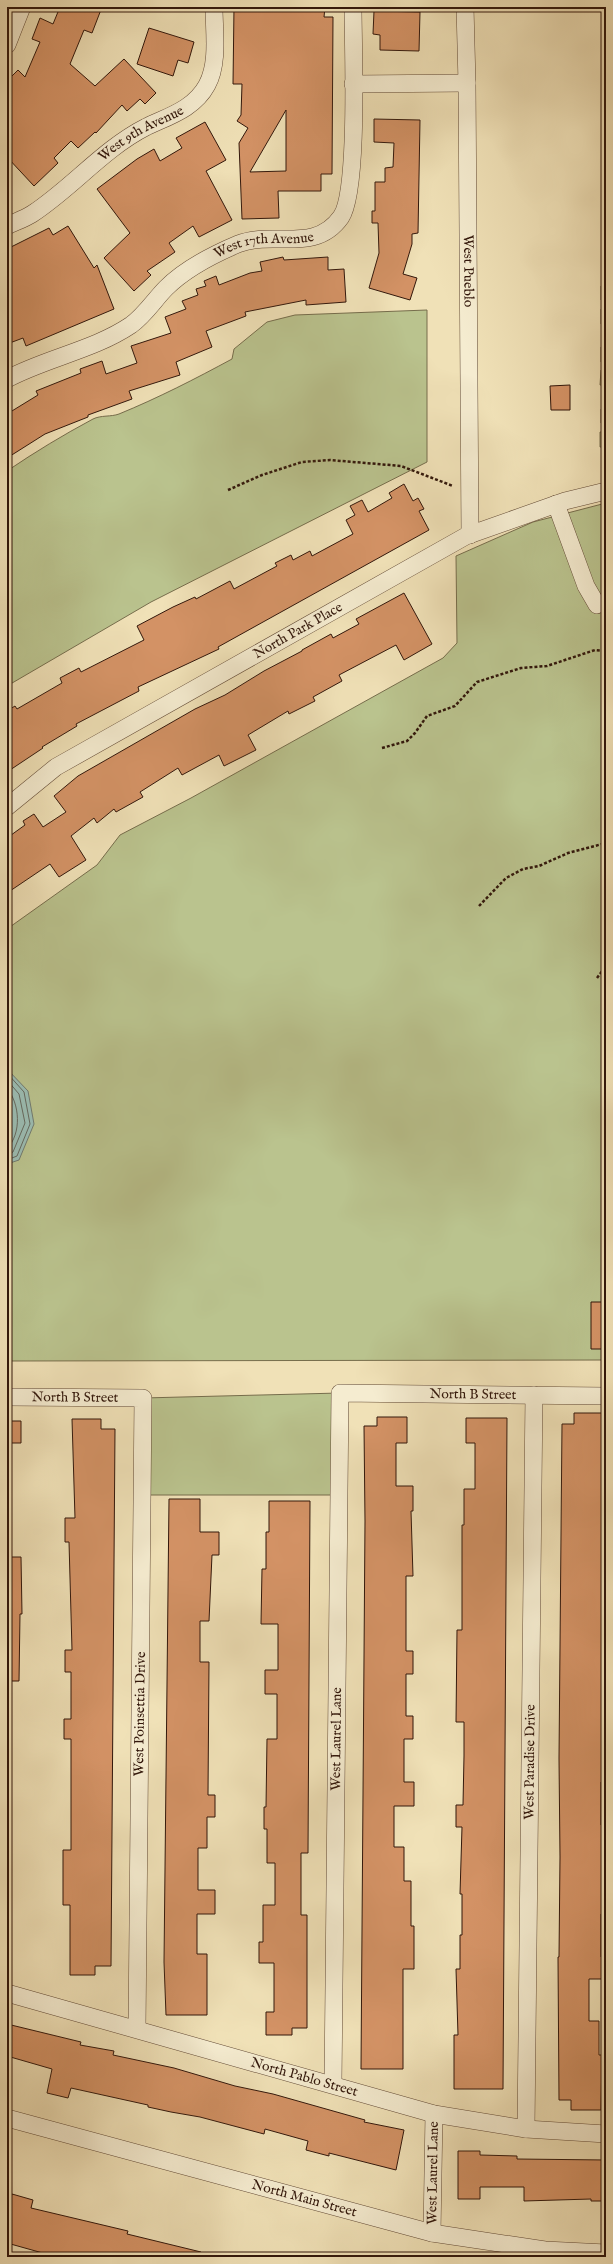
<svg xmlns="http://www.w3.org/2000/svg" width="613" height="2264" viewBox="0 0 613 2264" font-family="'IM FELL English',serif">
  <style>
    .green { fill: #bac38e; stroke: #766d4c }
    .water { fill: #9bbdb3; stroke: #717b70 }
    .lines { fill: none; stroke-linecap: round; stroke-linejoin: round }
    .shore { stroke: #666a5f; stroke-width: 1 }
    .building { fill: #d39265; stroke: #32170b; fill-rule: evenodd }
    .minor-casing { stroke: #624a36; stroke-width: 18 }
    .path { stroke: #32170b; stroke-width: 2.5; stroke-dasharray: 3 2; stroke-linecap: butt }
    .minor { stroke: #f5ecd0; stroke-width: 17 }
    .labels { text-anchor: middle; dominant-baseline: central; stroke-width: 4; stroke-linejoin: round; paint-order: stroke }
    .street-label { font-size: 14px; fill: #32170b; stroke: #f5ecd0 }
  </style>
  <rect width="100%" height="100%" fill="#f0e1b7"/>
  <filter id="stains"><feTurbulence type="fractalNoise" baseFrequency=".005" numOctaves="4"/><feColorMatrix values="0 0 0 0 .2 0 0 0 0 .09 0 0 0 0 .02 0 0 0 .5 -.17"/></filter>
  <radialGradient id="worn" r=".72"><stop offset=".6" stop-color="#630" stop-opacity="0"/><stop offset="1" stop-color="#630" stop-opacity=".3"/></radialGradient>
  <path class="green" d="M601 286H606V300H601Z
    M601 309H606V324H601Z
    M427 310V462L151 602 7 686V471C35 452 63 435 93 419 101 415 111 417 119 414 158 398 195 379 232 359L234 349 267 322 295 315Z
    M601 347H606V362H601Z
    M601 370H606V385H600Z
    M601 409H606V423H601Z
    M600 432H606V447H600Z
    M606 503V1360L7 1361V929L97 865 120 835 191 798 443 658 457 643 456 556 533 522Z
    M340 1393 339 1495H142L143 1398Z"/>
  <path class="water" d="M7 1069 28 1091 34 1124 19 1160 7 1164Z"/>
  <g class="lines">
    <path class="shore" d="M7 1073 24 1092 30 1124 17 1156 7 1160
      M7 1080 19 1094 25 1123 13 1152 7 1155
      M7 1088C20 1104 22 1133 7 1149"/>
  </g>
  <path class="building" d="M60 7H102L92 33 84 30 70 64 95 86 124 59 156 93 145 104 140 99 127 111 122 105 96 133 95 132 78 148 71 141 54 158 58 163 34 186 7 157V81L18 70 25 77 40 42 32 39 40 18 53 24Z
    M234 7H325L324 17H333L332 174H321V191H278L279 218 242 219 239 143 248 128 237 121 241 115 242 84H233ZM286 110V171L250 172Z
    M374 11 420 12 419 51 380 50V35L373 34Z
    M149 28 194 42 188 63 178 60 173 76 137 64Z
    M374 119 420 120 418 233 412 234V244L403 274 417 278 410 300 369 288 379 253 378 223H372V211H375V182H385V168L393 167 394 143 374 142Z
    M205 122 226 160 206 171 232 220 199 237 193 226 169 243 175 252 147 271 151 275 134 291 104 258 130 233 97 189 137 159 154 149 160 161 182 148 176 138Z
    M68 226 94 268 97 265 114 309 26 346 23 338 7 344V249L49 228 53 235Z
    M283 257 284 260 328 257V270L344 269 346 302 306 305V300L245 312 246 316 206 331 212 347 176 362 180 375 129 391 132 399 88 415V417L45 434 7 458V414L38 395 36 391 81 373 80 369 102 361 106 374 137 363 131 346 171 333 165 317 186 309 182 301 198 295 196 289 206 286 204 281 216 276 219 285 250 273 262 271 260 262Z
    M570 385V410H551L550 386Z
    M404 484 413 501 418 498 424 509 419 511 429 530 218 647 219 649 138 687 139 691 76 724 77 726 42 747 43 748 7 772V711L15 706 17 709 62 683 60 678 79 668 81 672 144 640 137 626 173 607 195 597 196 599 230 581 234 589 277 566 275 563 291 555 293 560 310 551 312 556 353 534 346 520 355 515 350 506 362 500 368 512 392 498 389 493Z
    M404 593 432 644 404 660 396 645 339 675 342 681 313 697 315 701 289 714 288 711 248 735 256 750 224 766 219 755 182 775 178 768 140 792 143 797 116 812 114 809 97 823 94 818 71 836 86 860 59 877 50 864 7 893V838L25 825 23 821 34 814 43 827 66 812 54 796 78 776 195 709 225 695 264 671 302 651V650L331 634 333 638 359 624 356 619Z
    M591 1302H606V1349H591Z
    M574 1413H603V1449H606V1575H604V1620H606V1712H604L606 1782H601V1825H603V1914H601V1957H606V1979H589V2021H599V2055H602L601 2110H571V2100H559L558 1957H559L560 1857 559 1758 562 1424H574Z
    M377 1417H407V1443H396V1486H413V1511H411L413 1576H406V1651H413V1674H406V1716H413V1739H404V1782H414V1806H394V1847H404V1881H411V1926H414V1969H403V2069H361L365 1521 364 1426H377Z
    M466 1418H507L503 2089H454V2035H458L456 1969H460V1935H462V1894H460L462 1827H456V1805H463L464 1756V1722H456L457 1630H462V1525H464V1489H475V1443H466Z
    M72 1419H101V1429H115L111 1966H95V1975H70V1905H63V1850H71V1739H64V1719H71V1672H65V1650H72L69 1542H65V1518H75Z
    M7 1421H21V1443H7Z
    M169 1499H200V1532H219V1555H212L209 1621H200V1662H209L208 1795H215V1817H207V1848H198V1890H215V1914H197V1954H207V2015H166L164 1962Z
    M269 1501H310L308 1853H301V1915H307V2028H292V2035H266V2012H274V1963H259V1942H263V1905H275V1863H267V1829H264V1807H266L267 1739H277V1694H265V1670H278V1624H261L262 1569H266V1532H269Z
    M7 1557H21L22 1614H20L19 1681H7Z
    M7 2024 81 2042 80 2045 114 2051 113 2055 174 2068 235 2086 273 2094 365 2120 364 2122 404 2130 396 2170 329 2153V2156L306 2150 308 2141 265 2129 264 2134 200 2117 171 2112 148 2107V2105L71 2088 68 2098 47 2093 52 2069 7 2056Z
    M458 2151H480V2155L517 2156V2159L606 2160V2201H591V2199L524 2201V2187H480V2199H458Z
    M12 2194 33 2200 31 2208 128 2231 127 2234 201 2252 200 2257H57L7 2243V2212Z"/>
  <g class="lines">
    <defs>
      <g id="minor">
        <path id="s1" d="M465 7 467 83 470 535"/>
        <path d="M7 45 22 7"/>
        <path d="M353 84 467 83"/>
        <path id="s2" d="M7 226C15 222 24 219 32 214 72 188 103 149 146 127 169 116 194 109 207 85 219 63 214 31 214 7"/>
        <path id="s3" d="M7 379C46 358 94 350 131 325 145 315 155 299 166 288 186 268 212 255 238 244 273 230 315 254 341 217 359 191 353 45 353 7"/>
        <path d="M556 504 586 586 597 605"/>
        <path id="s4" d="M7 807 56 767 466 536 565 501 606 491"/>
        <path id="s5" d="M7 1397 143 1398 137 2029"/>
        <path id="s6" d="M7 1993 434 2114 526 2129 606 2134"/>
        <path id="s7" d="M333 2084 340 1393 606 1396"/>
        <path id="s8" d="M7 2118 432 2233 545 2250 606 2253"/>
        <path id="s9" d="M526 2129 534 1395"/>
        <path id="s10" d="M432 2233 434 2114"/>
      </g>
    </defs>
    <use href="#minor" class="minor-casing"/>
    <path class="path" d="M228 490 262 475 302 462 330 460 401 466 453 486
      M382 748 407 741 415 733 427 716 455 706 477 682 521 668 547 666 595 650 606 651
      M479 906 506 878 523 869 539 866 568 853 606 843
      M597 978 606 966"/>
    <use href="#minor" class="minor"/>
  </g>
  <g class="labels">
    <g class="street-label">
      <text stroke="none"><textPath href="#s2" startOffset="164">West 9th Avenue</textPath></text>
      <text stroke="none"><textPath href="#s3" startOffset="297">West 17th Avenue</textPath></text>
      <text stroke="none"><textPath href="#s1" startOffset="264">West Pueblo</textPath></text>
      <text stroke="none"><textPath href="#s4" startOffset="341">North Park Place</textPath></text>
      <text stroke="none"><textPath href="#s7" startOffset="824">North B Street</textPath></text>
      <text stroke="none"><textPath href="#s5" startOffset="68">North B Street</textPath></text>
      <text transform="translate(140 1714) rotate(-89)">West Poinsettia Drive</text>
      <text stroke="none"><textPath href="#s7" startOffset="345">West Laurel Lane</textPath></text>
      <text stroke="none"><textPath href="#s9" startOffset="367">West Paradise Drive</textPath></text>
      <text stroke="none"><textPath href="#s6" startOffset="309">North Pablo Street</textPath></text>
      <text stroke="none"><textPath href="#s10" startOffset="60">West Laurel Lane</textPath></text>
      <text stroke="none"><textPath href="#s8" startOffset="308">North Main Street</textPath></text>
    </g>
  </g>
  <rect width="613" height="2264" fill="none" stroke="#f0e1b7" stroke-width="24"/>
  <rect x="8" y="8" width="597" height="2248" fill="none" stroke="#32170b" stroke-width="2"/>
  <rect x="12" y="12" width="589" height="2240" fill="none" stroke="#32170b"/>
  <rect width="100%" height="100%" filter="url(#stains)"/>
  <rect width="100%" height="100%" fill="url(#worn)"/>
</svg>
